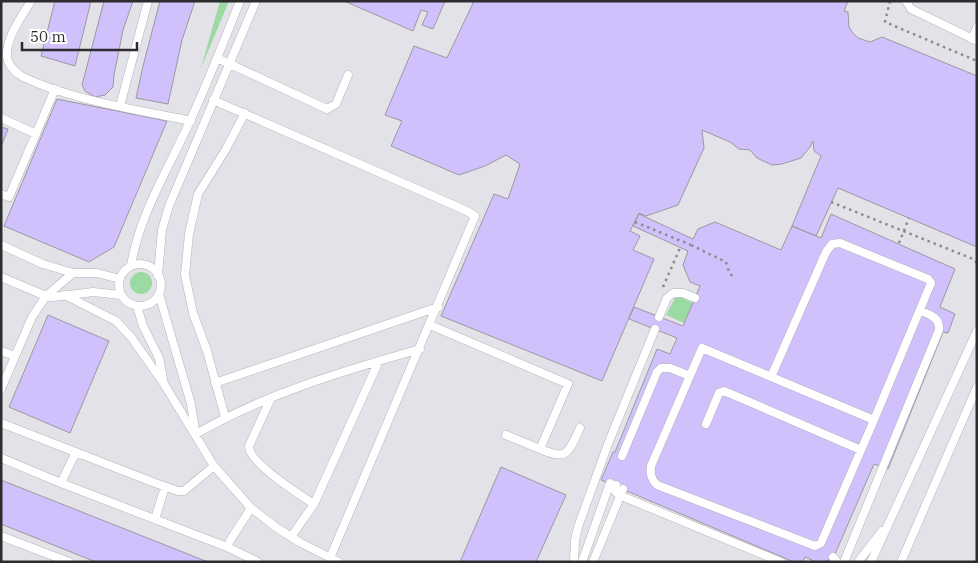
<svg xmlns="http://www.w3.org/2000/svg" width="978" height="563" viewBox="0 0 978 563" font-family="'IBM Plex Serif',serif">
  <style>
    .green { fill: #9cdaa3 }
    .building { fill: #d0c0fc; stroke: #9b999f }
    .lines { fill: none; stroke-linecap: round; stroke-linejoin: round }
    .service-casing { stroke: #b5b4ba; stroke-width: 9 }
    .path { stroke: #8c8b8f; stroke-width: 2.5; stroke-dasharray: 2.5 4; stroke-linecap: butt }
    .service { stroke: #fff; stroke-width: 8 }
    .path-bridge { stroke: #8c8b8f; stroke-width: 2.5; stroke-dasharray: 2.5 4; stroke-linecap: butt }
  </style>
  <rect width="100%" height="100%" fill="#e3e2e8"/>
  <path class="green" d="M220 1H229L201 68Z
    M130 283a11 11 0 1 1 22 0a11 11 0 1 1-22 0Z
    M680 297 693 303 684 323 666 315 675 298Z"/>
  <path class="building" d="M55 1H91L75 66 41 56Z
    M104 1H133L123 30 114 75 113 87 105 95 95 97 85 91 82 85Z
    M160 1H195L182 40 168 104 136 98 143 66Z
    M344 1H445L433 29 422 25 428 12 421 10 413 31Z
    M474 1H848L844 11 848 12 849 27 852 32 858 38 870 42 882 37 977 76V247L838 188 816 236 792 226 821 156 814 151 813 141 810 147 801 158 782 164 772 165 757 158 750 150 739 149 730 142 702 130 704 148 678 205 646 216 639 213 630 231 640 236 633 250 654 259 602 381 441 316 494 194 508 199 520 164 506 155 485 166 459 175 391 146 402 121 385 115 414 46 447 58Z
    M57 99 167 121 114 247 89 262 4 226Z
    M1 127 8 129 1 147Z
    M639 214 693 239 698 229 715 222 781 250 792 226 821 238 831 214 955 269 940 307 955 314 948 333 943 332 888 469 874 464 835 554 831 559 824 562H816L805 557 803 562H794L601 480 613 452H615L657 349 670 354 677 338 629 319 634 307 683 326 700 286 690 282 683 265 688 251 633 226Z
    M48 315 109 341 70 433 9 407Z
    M501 467 566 495 536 562H460Z
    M1 480 208 562H96L1 524Z"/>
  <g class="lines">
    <defs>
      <path id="service" d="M31 1C22 16 2 43 8 61 10 67 17 74 23 77 71 100 139 110 191 121
        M906 1 911 9 977 41
        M972 39 977 27
        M217 58 327 109 336 104 348 75
        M213 100 417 189 467 211 475 216 330 558
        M120 106 148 1
        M1 118 36 134
        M1 194 9 197 55 89
        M1 245 43 264 73 273H97L120 279
        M119 285a21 21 0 1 1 42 0a21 21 0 1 1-42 0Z
        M131 266C139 215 169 168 190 121 208 82 224 41 240 1
        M158 275 162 230 169 206 256 1
        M1 277 46 296 53 297 93 292 121 295
        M159 294 191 404 195 430
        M65 295 116 321 131 337 162 381
        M137 306 143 326 159 358 164 384 214 466 251 508 277 528 301 543 339 562
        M659 317 667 298 673 293H683L695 298
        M430 325 568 384 540 449 506 435
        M1 351 15 356
        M771 377 826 252 832 244 840 243 928 279 931 283 874 420 702 348 651 466C650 474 651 479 657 485L815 546 821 543 874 420
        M215 383 438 307
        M1 389 32 317 46 296 73 273
        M271 398 249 446C248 462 300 495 314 504
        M225 417 207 351 193 313 185 275 189 234 198 194 226 149 245 113
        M1 423 155 483 178 491H184L214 466
        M706 424 719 393 724 391 861 450
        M196 434C265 394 343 371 420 349
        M540 449C568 461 568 453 580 428
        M622 456 657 372 661 368H670L690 376
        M1 458 61 483 227 547 231 539 251 508
        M61 483 76 452
        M616 485 614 490 619 495 781 562
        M155 519 165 487
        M1 536 69 562
        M291 537 314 504 379 361
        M227 547 258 562
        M833 557 837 562
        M574 562 575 540 578 527 608 444 655 329
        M582 562 610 483
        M593 562 623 489
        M844 562 939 330C940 318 931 315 921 311
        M858 562 882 531
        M871 562 977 331
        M901 562 977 387"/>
    </defs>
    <use href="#service" class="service-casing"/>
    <path class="path" d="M890 1 885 22 977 61
      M831 202 973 259 977 263
      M691 245 726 262 729 272 733 277
      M663 287 680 248"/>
    <use href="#service" class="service"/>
    <path class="path-bridge" d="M635 222 691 245
      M899 243 909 218"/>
  </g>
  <rect width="978" height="563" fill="none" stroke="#2c2b2d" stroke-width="5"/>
  <path d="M22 42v8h115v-8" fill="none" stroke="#2c2b2d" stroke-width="2.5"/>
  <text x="30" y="42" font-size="15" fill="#2c2b2d" stroke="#ffffff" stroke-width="4" paint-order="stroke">50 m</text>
</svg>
